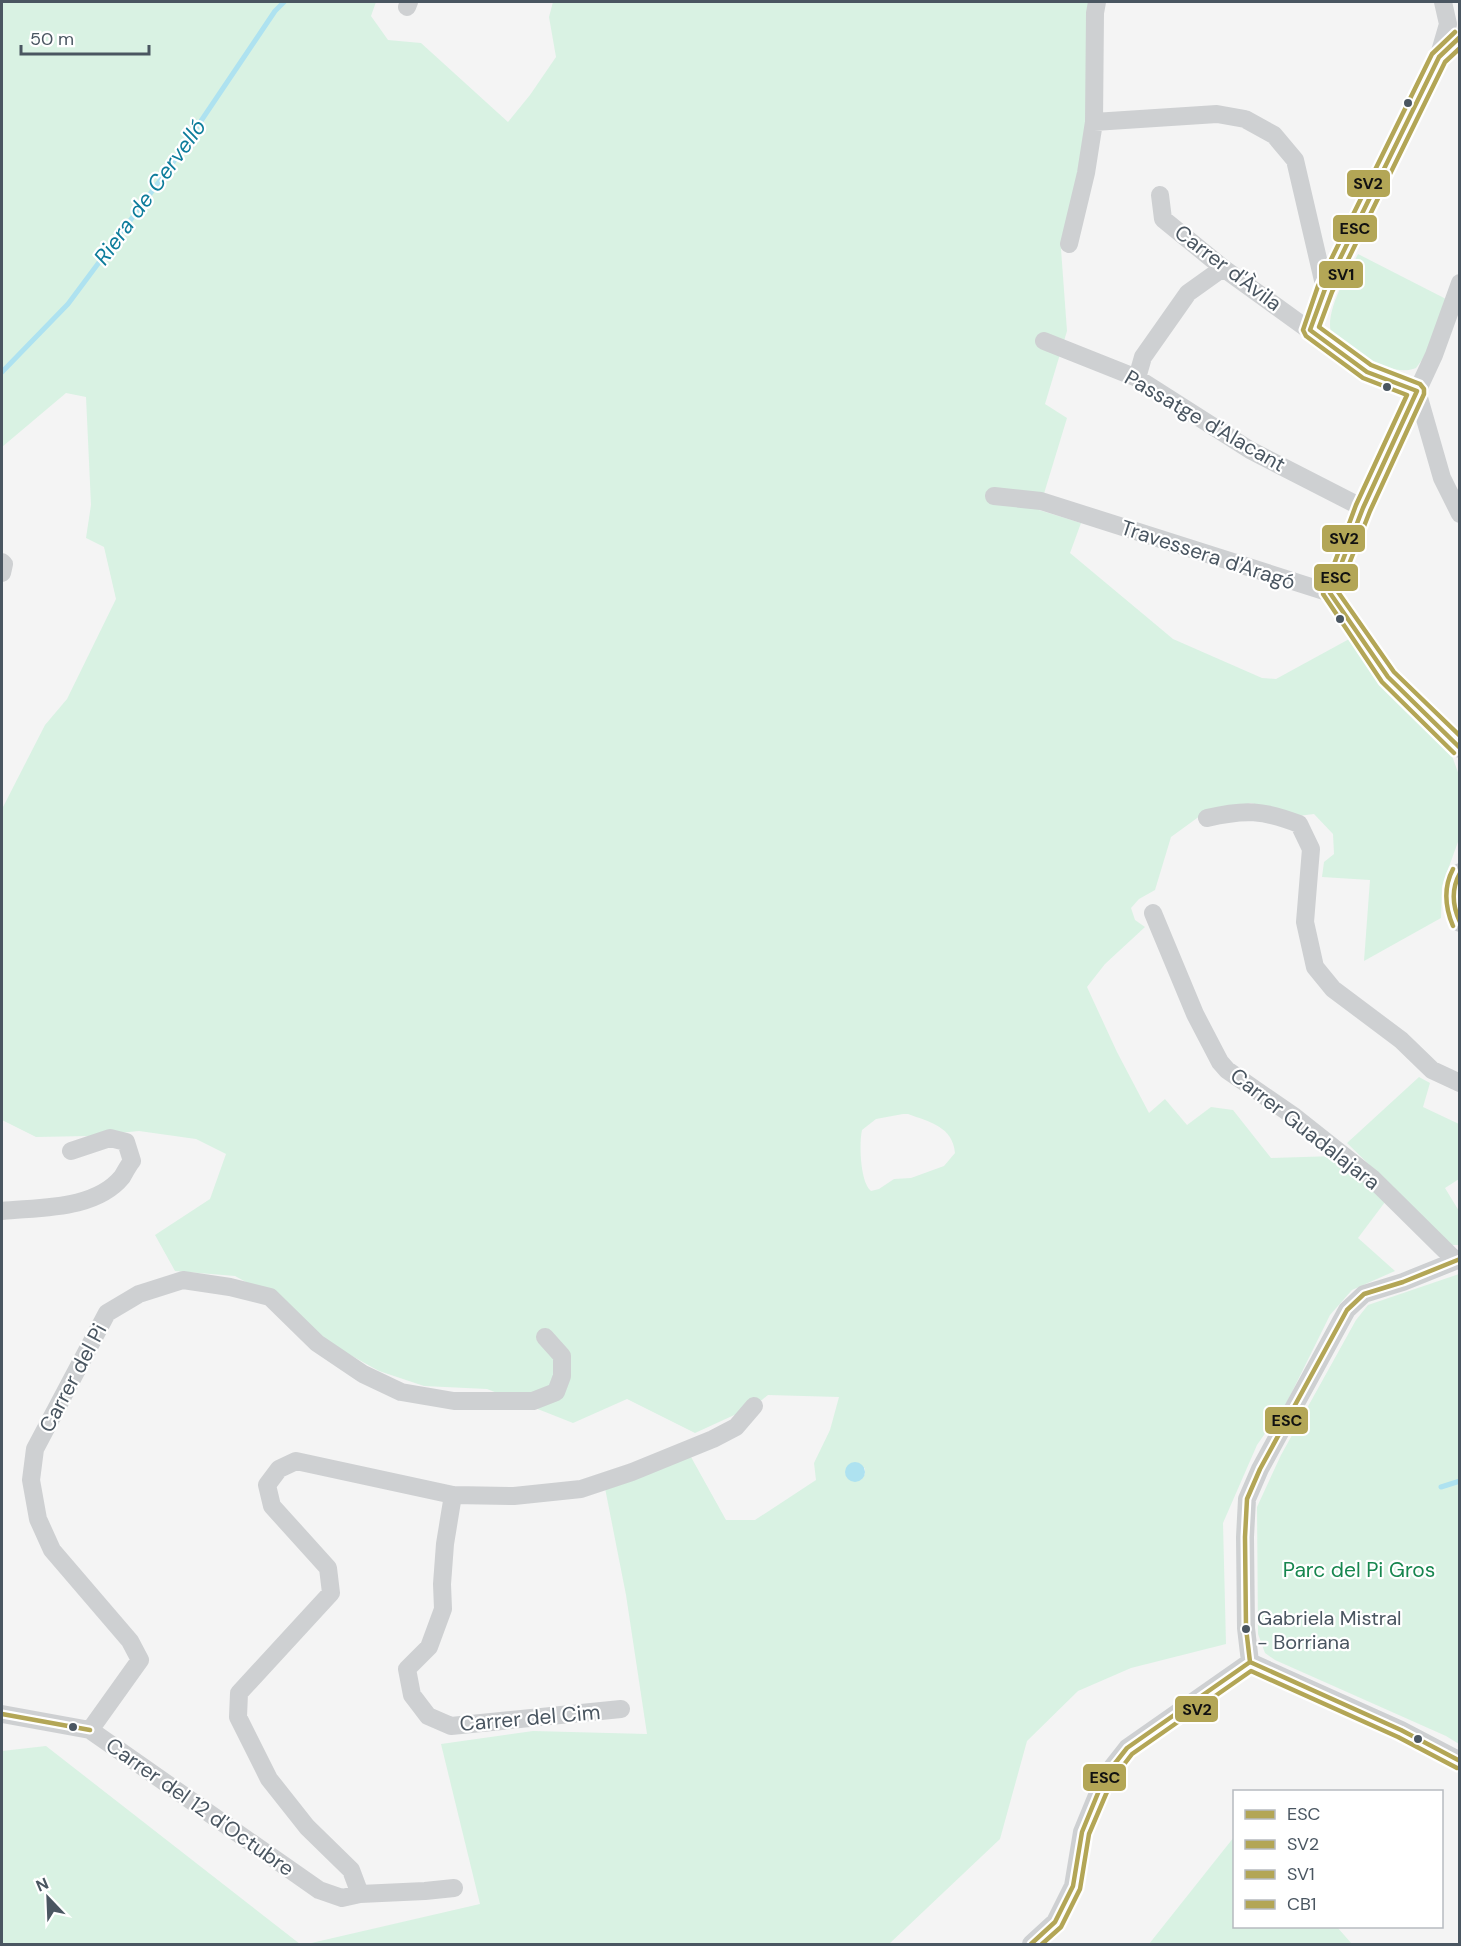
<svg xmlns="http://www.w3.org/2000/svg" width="1461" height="1946" viewBox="0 0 1461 1946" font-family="'DM Sans',sans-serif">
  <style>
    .green { fill: #d9f2e3; fill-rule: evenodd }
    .water { fill: #aee2f0 }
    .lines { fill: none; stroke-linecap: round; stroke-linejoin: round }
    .stream { stroke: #aee2f0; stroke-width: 5 }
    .minor { stroke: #ced0d2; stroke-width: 18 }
    .bus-1-casing { stroke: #fff; stroke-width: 9 }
    .bus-2-casing { stroke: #fff; stroke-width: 9 }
    .bus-3-casing { stroke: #fff; stroke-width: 9 }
    .bus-4-casing { stroke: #fff; stroke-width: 9 }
    .bus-1 { stroke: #b3a656; stroke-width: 4.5 }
    .bus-2 { stroke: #b3a656; stroke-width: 4.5 }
    .bus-3 { stroke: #b3a656; stroke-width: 4.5 }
    .bus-4 { stroke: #b3a656; stroke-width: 4.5 }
    .bus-dot { fill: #4a5661; stroke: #fff; stroke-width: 2 }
    .labels { text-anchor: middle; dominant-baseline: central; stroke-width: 4.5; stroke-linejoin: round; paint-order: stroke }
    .bus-label { font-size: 20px; fill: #4a5661; stroke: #fff; text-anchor: start }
    .street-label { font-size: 21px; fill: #4a5661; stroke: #fff }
    .park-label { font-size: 21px; fill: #17864f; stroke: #fff }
    .water-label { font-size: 22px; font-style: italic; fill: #0c7c9b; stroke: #fff }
    .line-badge { stroke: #fff; stroke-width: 2 }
    .pale-badge-label { font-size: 16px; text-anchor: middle; font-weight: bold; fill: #111 }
  </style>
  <rect width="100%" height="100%" fill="#f4f4f4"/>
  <path class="green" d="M2 2H376L371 16 388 40 421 43 508 122 530 95 556 57 549 17 553 2H1097L1090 117 1061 249 1067 331 1045 404 1067 418 1039 510 1081 523 1070 553 1173 639 1262 678 1276 679 1351 638 1402 703 1452 756 1459 775V839L1442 886 1441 918 1364 961 1370 880 1322 877 1324 862 1334 854 1333 834 1314 814 1298 816 1251 803 1204 813 1171 837 1155 890 1139 899 1131 908 1135 920 1145 927 1105 964 1087 987 1117 1052 1149 1113 1165 1099 1187 1125 1211 1107 1233 1110 1271 1158 1336 1156 1385 1202 1358 1238 1395 1271 1352 1290 1330 1315 1287 1402 1257 1445 1223 1523 1226 1644 1131 1668 1078 1691 1027 1741 1000 1839 889 1944H307L480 1904 441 1744 533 1731 647 1734 626 1595 605 1488 691 1457 726 1520H755L816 1480 814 1463 830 1430 839 1397 768 1395 754 1406 695 1433 627 1399 573 1423 487 1389 424 1386 379 1371 334 1346 282 1302 235 1276 175 1271 155 1235 210 1199 226 1154 196 1139 139 1131 89 1136 36 1137 2 1120V809L45 725 67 699 116 599 104 547 86 538 91 505 86 397 66 393 2 447ZM903 1114H908C930 1122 953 1127 955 1153L944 1166 911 1178 894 1179 879 1189 871 1191C860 1182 859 1143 862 1130L876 1119ZM865 1468V1474L861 1480 847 1477 845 1471Z
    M1358 254 1446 299 1425 356 1416 368C1401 374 1386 367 1372 361 1361 356 1348 351 1338 344 1315 325 1348 274 1358 254Z
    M1419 1077 1430 1083 1423 1107 1459 1124V1179L1445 1188 1459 1211V1245H1451L1347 1143Z
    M1459 1274H1460L1459 1744 1446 1736 1275 1660 1265 1653 1258 1634 1257 1507 1281 1455 1356 1320 1368 1305Z
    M46 1746 300 1944H2V1751Z
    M1234 1837V1926L1337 1927 1352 1944H1149Z"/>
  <path class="water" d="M845 1472a10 10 0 1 1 20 0a10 10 0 1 1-20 0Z"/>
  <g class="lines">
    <path class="stream" d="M2 372 68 304 170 167 275 11 284 2
      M1441 1487 1460 1481"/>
    <path class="minor" d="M407 7 409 2
      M1439 55 1448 24 1443 2
      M1094 122 1217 114 1245 119 1274 135 1295 160 1325 289
      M1160 195 1163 219 1223 268 1367 372 1417 391
      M1069 244 1086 173 1094 122 1095 13 1097 2
      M1310 330 1325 289 1439 57 1460 37
      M1044 341 1137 378 1250 450 1363 508
      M1137 378 1143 357 1188 293 1223 268
      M1417 391 1442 478 1460 514
      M994 496 1041 501 1330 593 1388 677 1456 743 1460 749
      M2 562 4 564 2 573
      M1330 593 1363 508 1434 355 1460 283
      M1207 818C1245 809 1263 810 1299 824L1311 849 1305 922 1315 967 1333 989 1401 1040 1432 1070 1460 1083
      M1460 872C1450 888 1452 907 1460 923
      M1153 913 1195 1014 1220 1062 1227 1070 1295 1117 1372 1178 1456 1261
      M2 1211C40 1207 95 1210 122 1177 125 1172 128 1166 132 1161L126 1142 110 1138 71 1151
      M453 1495 445 1544 442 1584 443 1609 429 1647 407 1669 412 1695 428 1716 451 1726 621 1709
      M1250 1662 1246 1628 1245 1537 1247 1499 1260 1469 1347 1310 1364 1294 1403 1282 1460 1259
      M1250 1662 1401 1730 1460 1761
      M2 1714 90 1730 319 1890 342 1898 360 1894 425 1891 454 1888
      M90 1730 140 1660 130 1641 52 1550 38 1519 31 1480 35 1449 107 1313 139 1294 183 1280 230 1287 270 1297 317 1343 363 1374 401 1392 454 1401H533L556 1392 562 1376V1356L545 1337
      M360 1894 351 1870 307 1827 269 1779 238 1717 239 1693 331 1593 328 1568 272 1506 267 1485 279 1469 296 1461 453 1495 514 1496 581 1489 632 1472 713 1439 736 1427 754 1406
      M1031 1944 1055 1922 1073 1886 1082 1832 1105 1776 1127 1748 1250 1662"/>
    <defs>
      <path id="bus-1" d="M1460 37 1439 57 1325 289 1310 330 1367 372 1417 391 1363 508 1330 593 1388 677 1460 748
        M1460 873C1451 889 1452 905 1460 922
        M1250 1662 1246 1628 1245 1537 1247 1499 1260 1469 1347 1310 1364 1294 1403 1282 1460 1259
        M1250 1662 1401 1730 1460 1761
        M1031 1944 1055 1922 1073 1886 1082 1832 1105 1776 1127 1748 1250 1662"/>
      <path id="bus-2" d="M1454 753 1382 682 1323 594 1356 505 1407 395 1363 378 1306 336 1303 330 1318 286 1432 54 1455 32
        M1453 926C1445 907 1443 888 1453 869
        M1042 1944 1061 1927 1080 1889 1089 1834 1112 1780 1132 1754 1251 1671 1398 1737 1457 1768"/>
      <path id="bus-3" d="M1460 48 1445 62 1332 292 1319 327 1371 365 1420 384 1424 389V394L1370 511 1338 592 1394 672 1460 736"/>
      <path id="bus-4" d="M2 1714 90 1730"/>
    </defs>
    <use href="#bus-1" class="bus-1-casing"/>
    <use href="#bus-2" class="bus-2-casing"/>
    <use href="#bus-3" class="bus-3-casing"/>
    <use href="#bus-4" class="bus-4-casing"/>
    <use href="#bus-1" class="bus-1"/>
    <use href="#bus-2" class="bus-2"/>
    <use href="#bus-3" class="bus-3"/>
    <use href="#bus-4" class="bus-4"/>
  </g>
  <g class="bus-dot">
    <circle cx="1408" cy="103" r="5"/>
    <circle cx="1387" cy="387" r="5"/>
    <circle cx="1340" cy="619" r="5"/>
    <circle cx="1246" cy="1629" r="5"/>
    <circle cx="73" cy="1727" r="5"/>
    <circle cx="1418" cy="1739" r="5"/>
  </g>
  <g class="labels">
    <g class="bus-label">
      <text x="1257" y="1618">Gabriela Mistral<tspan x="1257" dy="24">- Borriana</tspan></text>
    </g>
    <g class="street-label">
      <text transform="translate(1228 268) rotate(37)">Carrer d'Àvila</text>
      <text transform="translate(1205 421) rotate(30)">Passatge d'Alacant</text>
      <text transform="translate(1208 555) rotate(18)">Travessera d'Aragó</text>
      <text transform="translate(1305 1129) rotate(38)">Carrer Guadalajara</text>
      <text transform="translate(73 1378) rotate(-62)">Carrer del Pi</text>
      <text transform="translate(530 1718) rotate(-5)">Carrer del Cim</text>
      <text transform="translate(200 1807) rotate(35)">Carrer del 12 d'Octubre</text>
    </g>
    <g class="park-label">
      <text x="1359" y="1570">Parc del Pi Gros</text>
    </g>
    <g class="water-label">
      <text transform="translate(150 192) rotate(-54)">Riera de Cervelló</text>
    </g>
  </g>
  <g class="line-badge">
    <rect x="1346" y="169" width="45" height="29" rx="6" fill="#b3a656"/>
    <rect x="1332" y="214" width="46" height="29" rx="6" fill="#b3a656"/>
    <rect x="1318" y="260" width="46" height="29" rx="6" fill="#b3a656"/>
    <rect x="1321" y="524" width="45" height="29" rx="6" fill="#b3a656"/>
    <rect x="1313" y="563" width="46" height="29" rx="6" fill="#b3a656"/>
    <rect x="1264" y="1406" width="45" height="29" rx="6" fill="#b3a656"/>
    <rect x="1174" y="1695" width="45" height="28" rx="6" fill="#b3a656"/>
    <rect x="1082" y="1763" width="45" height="29" rx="6" fill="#b3a656"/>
  </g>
  <g class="pale-badge-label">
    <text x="1368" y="189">SV2</text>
    <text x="1355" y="234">ESC</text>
    <text x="1341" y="280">SV1</text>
    <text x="1344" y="544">SV2</text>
    <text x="1336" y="583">ESC</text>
    <text x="1287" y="1426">ESC</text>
    <text x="1197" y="1715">SV2</text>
    <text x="1105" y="1783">ESC</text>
  </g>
  <rect width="1461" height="1946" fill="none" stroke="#4a5661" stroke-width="6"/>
  <rect x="1233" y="1790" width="210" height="138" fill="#ffffff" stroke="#b7bbc0" stroke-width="1.5"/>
  <rect x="1245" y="1810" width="30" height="9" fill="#b3a656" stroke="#b7bbc0" stroke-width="1.5"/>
  <text x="1287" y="1820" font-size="18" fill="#4a5661">ESC</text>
  <rect x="1245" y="1840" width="30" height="9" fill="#b3a656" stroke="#b7bbc0" stroke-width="1.5"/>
  <text x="1287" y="1850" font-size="18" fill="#4a5661">SV2</text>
  <rect x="1245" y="1870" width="30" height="9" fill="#b3a656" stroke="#b7bbc0" stroke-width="1.5"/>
  <text x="1287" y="1880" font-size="18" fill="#4a5661">SV1</text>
  <rect x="1245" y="1900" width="30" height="9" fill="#b3a656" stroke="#b7bbc0" stroke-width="1.5"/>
  <text x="1287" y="1910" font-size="18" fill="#4a5661">CB1</text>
  <g transform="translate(48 1898) rotate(337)" stroke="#ffffff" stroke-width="4.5" paint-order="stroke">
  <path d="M0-4.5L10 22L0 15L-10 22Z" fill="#4a5661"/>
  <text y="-9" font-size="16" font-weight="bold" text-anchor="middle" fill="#4a5661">N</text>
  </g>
  <path d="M21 45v9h128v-9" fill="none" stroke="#4a5661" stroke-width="3"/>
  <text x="30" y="45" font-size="18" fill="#4a5661" stroke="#ffffff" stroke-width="4.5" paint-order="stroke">50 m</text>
</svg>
